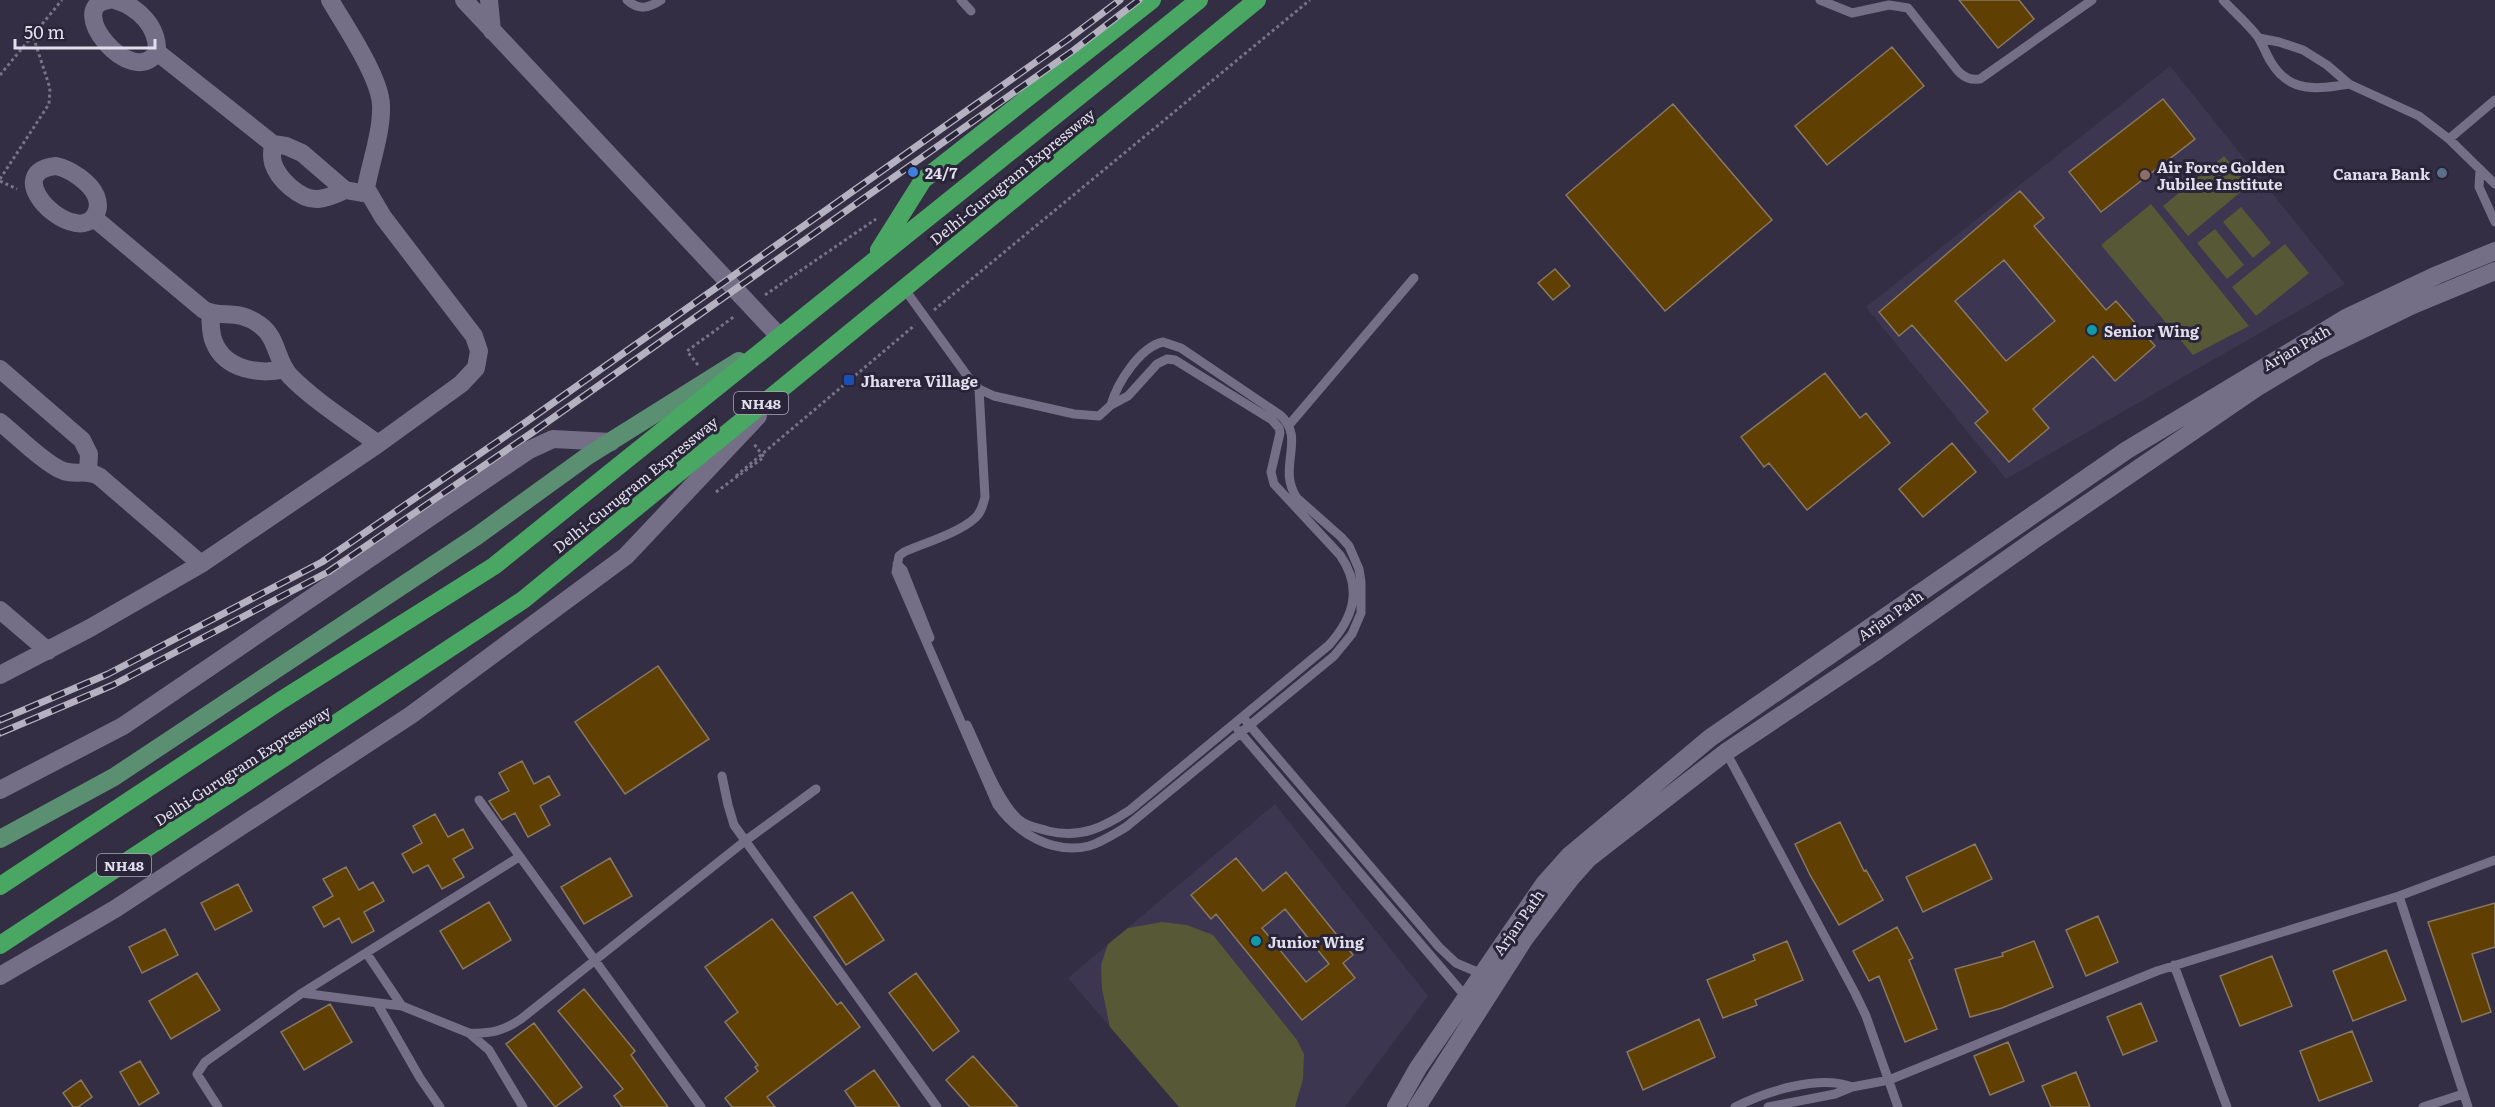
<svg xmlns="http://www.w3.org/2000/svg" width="2495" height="1107" viewBox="0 0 2495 1107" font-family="Literata,serif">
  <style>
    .built { fill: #3d3651 }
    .grass { fill: #565836 }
    .building { fill: #5f3f02; stroke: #887863; stroke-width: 1.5; fill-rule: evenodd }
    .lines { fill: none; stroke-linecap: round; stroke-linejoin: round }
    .path { stroke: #777485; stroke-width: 3; stroke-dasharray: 3 3; stroke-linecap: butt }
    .lane { stroke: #746e86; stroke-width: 9 }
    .street { stroke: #746e86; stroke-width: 18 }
    .secondary { stroke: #746e86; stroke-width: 18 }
    .primary { stroke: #5a9071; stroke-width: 18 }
    .highway { stroke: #49a663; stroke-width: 18 }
    .rail-casing { stroke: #b4b2c1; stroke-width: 7 }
    .rail { stroke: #292438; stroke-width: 4.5; stroke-dasharray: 14; stroke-linecap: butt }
    .shop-dot { fill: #3f7fe0; stroke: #292438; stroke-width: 2 }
    .service-dot { fill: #5c6f8a; stroke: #292438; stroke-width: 2 }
    .education-dot { fill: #8d6e63; stroke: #292438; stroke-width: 2 }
    .culture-dot { fill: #0f9aa8; stroke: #292438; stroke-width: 2 }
    .transit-dot { fill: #1a4fb4; stroke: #292438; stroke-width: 2 }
    .labels { text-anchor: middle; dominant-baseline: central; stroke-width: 6; stroke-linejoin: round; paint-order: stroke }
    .shield { fill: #292438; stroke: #aaa7b6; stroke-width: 1.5 }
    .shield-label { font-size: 14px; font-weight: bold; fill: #e1dfec }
    .poi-label { font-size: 15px; font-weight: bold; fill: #e1dfec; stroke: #292438; text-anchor: start }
    .street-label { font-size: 15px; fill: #e1dfec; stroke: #292438 }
  </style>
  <rect width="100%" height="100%" fill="#332e43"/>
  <path class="built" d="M2170 66 2345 284 2006 479 1866 307Z
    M1275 804 1428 996 1345 1107H1179L1068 978Z"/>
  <path class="grass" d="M2224 156 2249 185 2188 236 2163 206Z
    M2151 204 2249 326 2193 355 2101 245Z
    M2241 207 2271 243 2253 258 2223 222Z
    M2215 229 2244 265 2227 279 2197 243Z
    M2285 244 2309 273 2256 316 2232 287Z
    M1162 922 1187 925 1213 935 1297 1040 1304 1054 1303 1079 1295 1107H1179L1110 1027 1102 989 1101 965 1108 944 1128 928Z"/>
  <path class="building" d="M1959 0H2019L2034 19 1998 48Z
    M1892 47 1924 86 1827 165 1795 126Z
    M2163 99 2195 139 2101 212 2069 172Z
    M1673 104 1772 220 1665 311 1566 195Z
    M2020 191 2044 218 2034 226 2106 310 2116 301 2155 346 2115 381 2093 356 2033 409 2049 428 2009 462 1975 423 1988 412 1912 325 1899 336 1879 312ZM2004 260 2055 321 2006 361 1955 301Z
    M1555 269 1570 286 1553 300 1538 283Z
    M1825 373 1860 418 1866 413 1890 443 1807 510 1769 463 1764 467 1741 437Z
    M1952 443 1976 472 1923 517 1899 489Z
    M658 666 709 739 625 794 575 722Z
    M522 761 534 784 549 776 560 795 540 806 550 825 528 837 515 813 502 820 489 801 509 791 499 773Z
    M435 814 448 837 463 829 473 848 453 859 464 877 442 889 428 865 413 873 402 854 422 843 413 826Z
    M1840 822 1864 871 1866 870 1883 900 1839 925 1810 875 1795 844Z
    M1975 844 1992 879 1923 912 1906 877Z
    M610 858 632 896 584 924 561 887Z
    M1236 858 1263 891 1286 872 1353 955 1343 963 1355 978 1302 1020 1216 914 1211 919 1191 895ZM1285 909 1329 964 1306 982 1262 928Z
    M346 867 359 890 373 882 384 901 364 912 374 931 352 943 339 918 324 927 313 907 333 896 323 879Z
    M238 884 252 911 215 930 201 903Z
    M852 892 884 940 846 965 814 917Z
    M489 902 511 940 463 969 440 931Z
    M2495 903V947L2472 954 2491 1012 2462 1022 2428 922Z
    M2098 916 2118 962 2086 976 2066 930Z
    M772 919 837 1005 841 1002 860 1027 767 1097 775 1107H732L725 1098 758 1071 755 1067 758 1065 725 1022 738 1012 705 967Z
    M1897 927 1913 958 1909 960 1937 1029 1905 1042 1879 976 1869 981 1853 951Z
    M165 929 178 955 142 973 129 947Z
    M1787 941 1803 980 1755 1000 1757 1005 1723 1018 1707 980 1755 960 1753 955Z
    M2034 941 2053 987 2002 1008 1970 1017 1955 969 2003 956 2002 953Z
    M2386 950 2406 1000 2353 1021 2333 971Z
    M2272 956 2292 1006 2240 1026 2220 976Z
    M197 973 220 1010 171 1039 149 1001Z
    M916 973 959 1031 933 1051 889 993Z
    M584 989 635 1051 631 1055 668 1107H622L614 1096 623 1089 558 1011Z
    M2141 1003 2157 1041 2123 1055 2107 1017Z
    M330 1004 352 1042 304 1070 281 1032Z
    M1699 1019 1715 1057 1643 1090 1627 1052Z
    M534 1023 582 1087 555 1107 506 1044Z
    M2352 1031 2372 1081 2319 1101 2300 1051Z
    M2008 1042 2024 1081 1990 1095 1974 1056Z
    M973 1056 1018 1107H970L946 1080Z
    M140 1061 159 1093 139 1105 120 1072Z
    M874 1070 900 1107H856L845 1091Z
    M2076 1072 2090 1107H2051L2042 1086Z
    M81 1080 92 1097 78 1107H73L63 1093Z"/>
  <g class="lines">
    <path class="path" d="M0 75 62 0
      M0 179 49 104 50 88 33 36
      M0 181 17 189
      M765 295 876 219
      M934 310 1310 0
      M698 365 687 351 735 316
      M736 476 915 325
      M716 492 764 457 754 444"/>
    <path class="lane" d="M627 0C639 11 649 8 661 0
      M961 0 971 11
      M1820 0 1852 13 1889 5 1908 8 1958 71C1965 78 1970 80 1980 79L2092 0
      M2223 0C2234 12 2248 24 2258 37 2263 45 2266 54 2271 62 2290 94 2318 89 2349 84
      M2259 38 2279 42 2303 50 2327 65 2349 84 2419 116 2449 139 2495 184
      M2449 139 2495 100
      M2480 169 2479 187 2495 222
      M903 287 971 381 979 389 994 396 1074 414 1099 416 1111 405 1128 396 1157 364 1167 359 1175 360 1272 420 1279 428 1280 433 1271 472 1274 484 1340 555C1363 588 1354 617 1329 645L1130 810C1104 827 1081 839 1048 831 1040 828 1029 827 1022 822 1000 807 979 750 967 725
      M979 389 985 497C983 505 981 513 975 518 959 533 924 543 904 552L899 556 896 572 997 805C1017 833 1053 855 1089 846 1102 842 1114 834 1126 827L1334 656 1352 634 1361 613V582L1359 569 1349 546 1341 537 1297 498C1276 468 1307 438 1280 415L1181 348 1163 342C1140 347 1117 383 1111 405
      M1289 425 1414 278
      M897 564 903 570 930 638
      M1246 721 1439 947 1456 963 1482 974
      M1238 730 1466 997
      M1726 752 1855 993 1866 1016 1898 1107
      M722 776 728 805 734 825 937 1107
      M479 800 701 1107
      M2399 896 2468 1107
      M367 954 402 1006
      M2174 965 2227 1107
      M302 993 402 1006 469 1033 489 1050 523 1107
      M377 1003 420 1078 440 1107
      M469 1033C491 1034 503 1031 521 1019L745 841 816 789
      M218 1107 197 1074 205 1062 302 993 519 857
      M1735 1107C1765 1092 1819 1074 1852 1087
      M1768 1107 1835 1094 1852 1087 1889 1080 2157 971 2399 896 2495 860
      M2423 1107 2463 1094"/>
    <path class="street" d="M109 0C62 6 132 91 157 52 158 27 139 7 115 0
      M464 0 779 336
      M489 0 492 31
      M157 52 273 144 286 146 302 153 345 190 368 194
      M273 144C272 150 271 156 273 163 278 179 300 200 318 199 328 198 337 194 345 190
      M56 166C70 169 90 182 96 196 102 211 92 226 76 223 47 219 9 171 56 166Z
      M94 218 204 310C222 319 237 308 260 325 278 338 276 361 290 376 312 399 351 424 378 444
      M210 313C211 322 210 333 214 342 225 370 260 375 285 369
      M0 369 82 440 89 454 88 472
      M0 422C19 437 38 458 59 469 73 477 87 468 100 477L201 564
      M0 610 48 651
      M0 675 90 628 201 564 378 444 461 384 476 368 479 351 474 336 383 217 366 188C371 161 382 132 381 105 380 77 345 26 330 0"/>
    <path class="secondary" d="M0 790 123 726 529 450 553 439 611 442
      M0 976 115 909 411 715 626 556 758 416
      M1396 1107 1418 1068 1544 884 1569 856 1710 738 2127 450 2346 318 2437 275 2495 251
      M1417 1107 1525 938 1571 878 1588 859 1611 841 1726 752 1877 651 2034 540 2256 388 2316 352 2413 305 2495 271"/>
    <path class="primary" d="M0 839 114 777 477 536 589 455 739 361"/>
    <path class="highway" d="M879 250 923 180 1152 0
      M0 886 280 701 494 566 1199 0
      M0 945 523 600 1257 0"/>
    <defs>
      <path id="rail" d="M0 720 108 674 322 562 526 422 1067 40 1120 0
        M0 733 113 685 328 572 533 432 1074 50 1139 0"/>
    </defs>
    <use href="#rail" class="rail-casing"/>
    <use href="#rail" class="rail"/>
  </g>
  <circle class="shop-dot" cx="913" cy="172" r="6"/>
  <circle class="service-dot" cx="2442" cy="173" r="6"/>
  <circle class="education-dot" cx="2145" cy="175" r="6"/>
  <g class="culture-dot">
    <circle cx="2092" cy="330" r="6"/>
    <circle cx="1256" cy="941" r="6"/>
  </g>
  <rect class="transit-dot" x="843" y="374" width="12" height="12" rx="3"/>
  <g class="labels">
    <g class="shield">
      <rect x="734" y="392" width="54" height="22" rx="4.5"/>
      <rect x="97" y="854" width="54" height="22" rx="4.5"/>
    </g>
    <g class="shield-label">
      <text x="761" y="403">NH48</text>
      <text x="124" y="865">NH48</text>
    </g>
    <g class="poi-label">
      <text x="2157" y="166">Air Force Golden<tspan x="2157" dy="17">Jubilee Institute</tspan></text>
      <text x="925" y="172">24/7</text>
      <text x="2430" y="173" text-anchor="end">Canara Bank</text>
      <text x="2104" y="330">Senior Wing</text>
      <text x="861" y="380">Jharera Village</text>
      <text x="1268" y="941">Junior Wing</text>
    </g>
    <g class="street-label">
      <text transform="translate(1012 176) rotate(-39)">Delhi-Gurugram Expressway</text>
      <text transform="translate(2296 347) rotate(-30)">Arjan Path</text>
      <text transform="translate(635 484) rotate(-39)">Delhi-Gurugram Expressway</text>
      <text transform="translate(1890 615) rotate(-35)">Arjan Path</text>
      <text transform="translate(242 765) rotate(-33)">Delhi-Gurugram Expressway</text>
      <text transform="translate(1518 922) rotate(-55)">Arjan Path</text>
    </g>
  </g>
  <path d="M15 39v9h140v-9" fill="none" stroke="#e1dfec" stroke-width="3"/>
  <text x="24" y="39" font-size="18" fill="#e1dfec" stroke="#292438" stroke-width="4.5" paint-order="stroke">50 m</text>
</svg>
